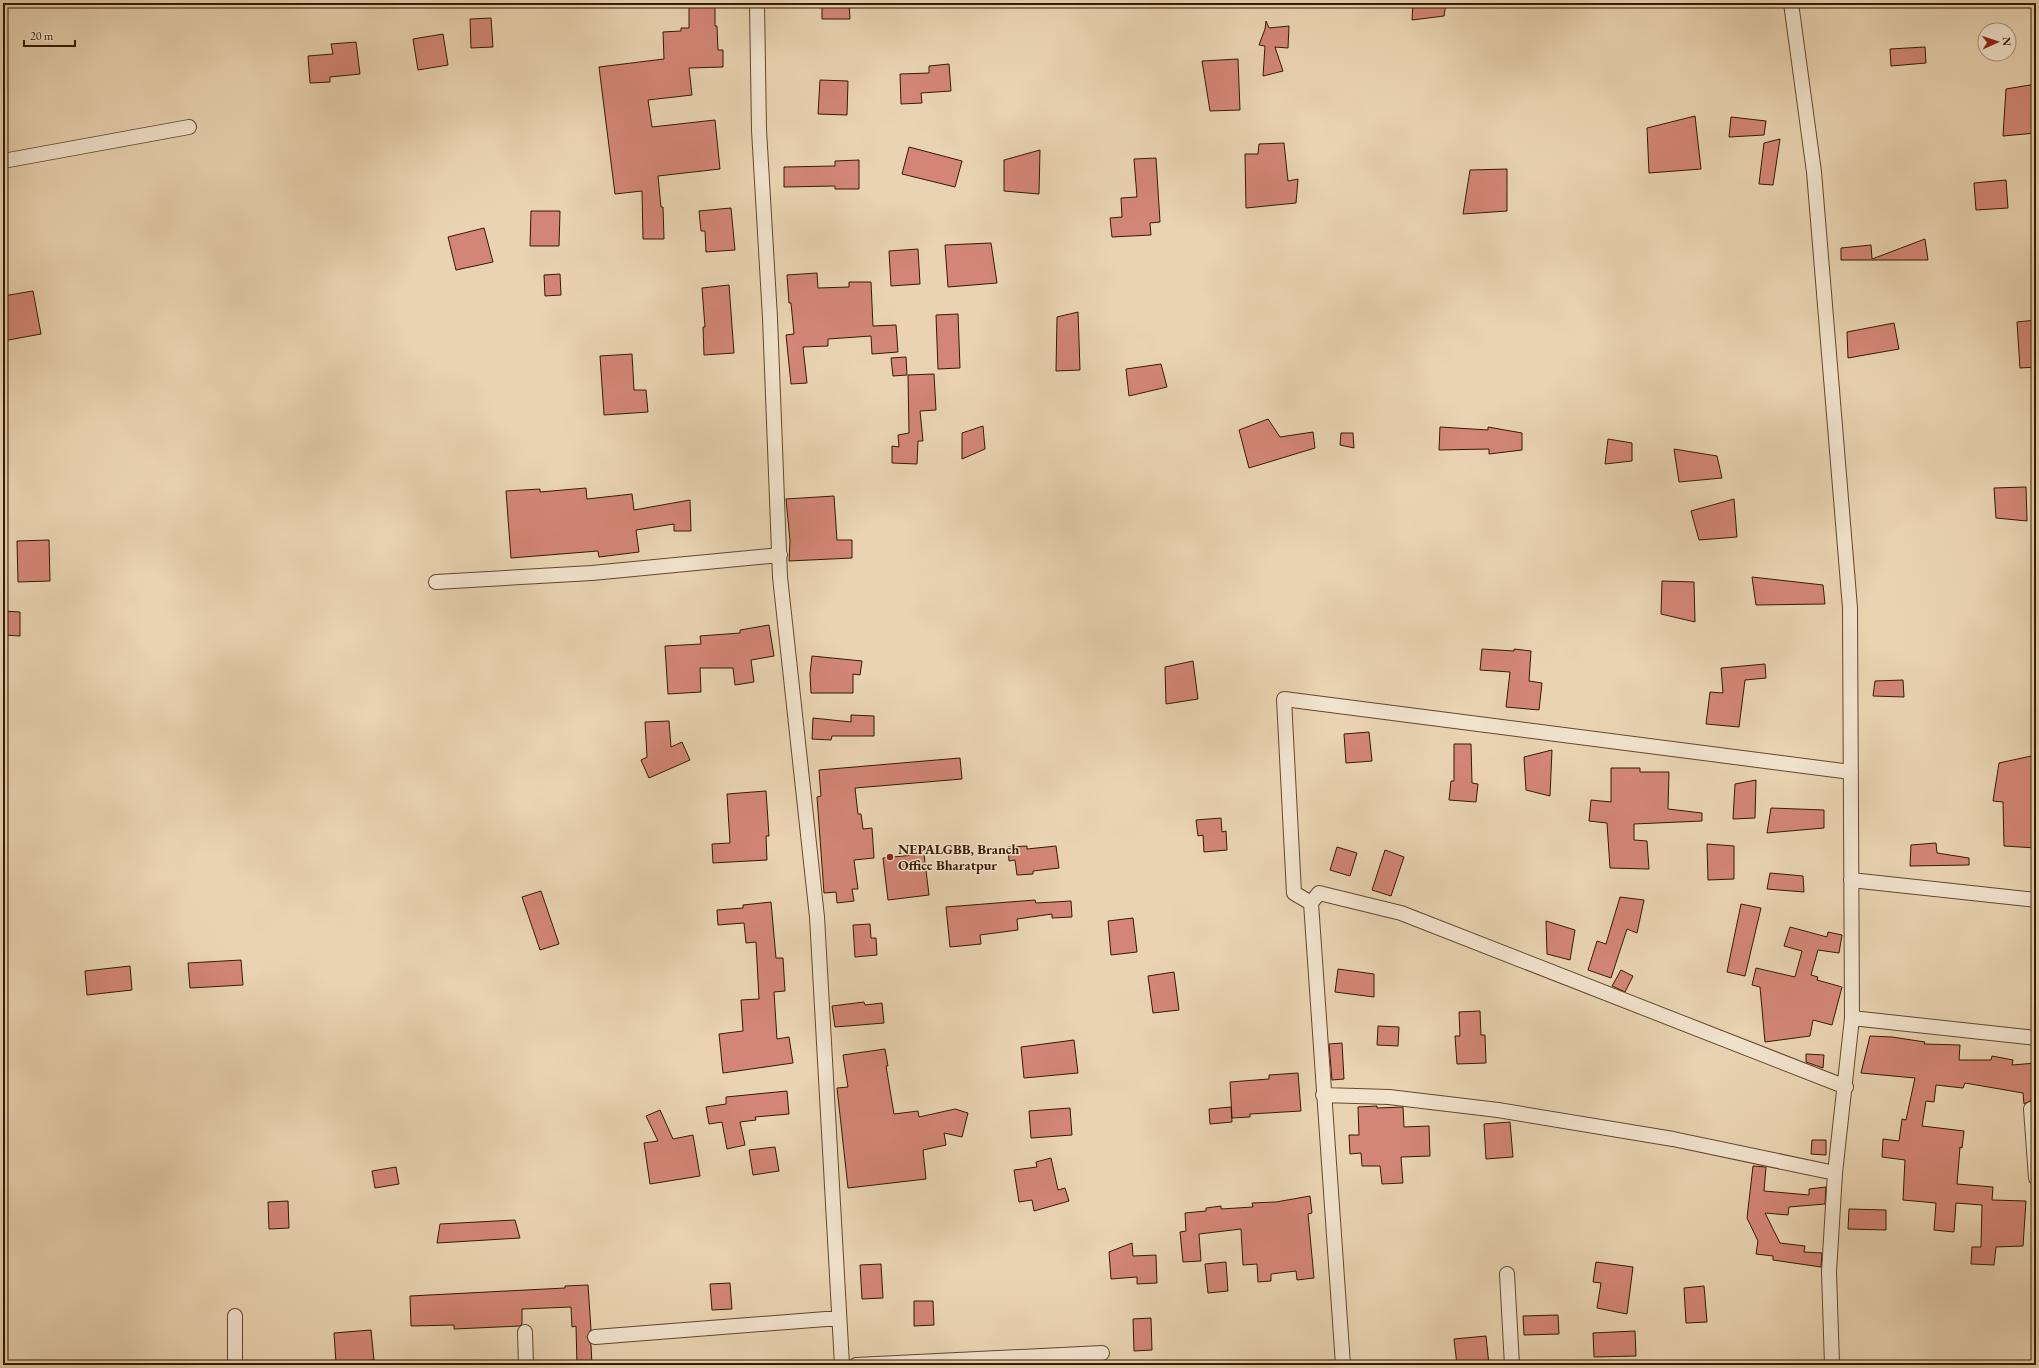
<svg xmlns="http://www.w3.org/2000/svg" width="2039" height="1368" viewBox="0 0 2039 1368" font-family="'EB Garamond',serif">
  <style>
    .building { fill: #d38676; stroke: #351a00 }
    .lines { fill: none; stroke-linecap: round; stroke-linejoin: round }
    .street-casing { stroke: #62482c; stroke-width: 16 }
    .street { stroke: #f1e2cc; stroke-width: 14 }
    .poi-dot { fill: #8f2418; stroke: #f1e2cc; stroke-width: 1.5 }
    .labels { text-anchor: middle; dominant-baseline: central; stroke-width: 3; stroke-linejoin: round; paint-order: stroke }
    .poi-label { font-size: 14px; font-weight: bold; fill: #351a00; stroke: #f1e2cc; text-anchor: start }
  </style>
  <rect width="100%" height="100%" fill="#e9d3b1"/>
  <filter id="stains"><feTurbulence type="fractalNoise" baseFrequency=".005" numOctaves="4"/><feColorMatrix values="0 0 0 0 .2 0 0 0 0 .09 0 0 0 0 .02 0 0 0 .5 -.17"/></filter>
  <radialGradient id="worn" r=".72"><stop offset=".6" stop-color="#630" stop-opacity="0"/><stop offset="1" stop-color="#630" stop-opacity=".3"/></radialGradient>
  <path class="building" d="M822 3H849L850 19H822Z
    M1413 3H1446L1444 16 1412 20Z
    M689 4H715V26H717L718 50H723V67L689 68 692 95 648 100 652 127 715 120 720 169 658 176 661 207H663L664 239H643L642 191 615 194 599 67 664 59 663 32 681 31V28H689Z
    M491 18 493 47 471 48 470 19Z
    M1266 21 1269 28 1289 26 1288 48 1275 47 1283 71 1263 76 1265 46 1259 45 1265 29Z
    M443 34 448 65 418 70 413 39Z
    M356 42 360 74 330 77V82L310 83 308 56 333 54 331 44Z
    M1925 47 1926 63 1891 66 1890 49Z
    M1238 59 1240 110 1210 111 1202 61Z
    M949 64 951 91 921 93 922 103 901 104 900 74 929 73V66Z
    M820 80 848 81 847 115 818 114Z
    M2036 84V133L2003 136 2006 89Z
    M1695 116 1701 169 1649 173 1647 128Z
    M1731 117 1766 121 1764 135 1729 137Z
    M1780 139 1773 185 1759 184 1764 143Z
    M1284 143 1288 181 1298 179 1296 203 1246 208 1245 154H1258L1259 144Z
    M909 147 962 161 955 187 902 174Z
    M1040 150 1039 194 1004 191V160Z
    M1156 158 1160 222 1150 223 1151 235 1112 237 1110 218 1122 217 1121 198 1137 197 1134 159Z
    M859 160V189H835V186L784 187V167L835 166V161Z
    M1507 169V211L1463 214 1470 170Z
    M2006 180 2008 208 1976 210 1974 183Z
    M731 208 735 250 706 252 705 231H701L699 211Z
    M531 211H560L559 246H530Z
    M484 228 493 262 456 270 448 237Z
    M1925 239 1928 260H1841V248L1871 245 1872 259Z
    M991 243 997 283 948 287 945 245Z
    M918 249 920 284 891 286 889 251Z
    M817 273 818 288 849 287V282H871L873 326 896 325 898 352 872 354 871 336 828 339V346L803 347 807 383 791 384 786 335 794 334 791 303H789L787 275Z
    M560 274 561 295 545 296 544 275Z
    M729 285 734 353 704 355 703 327H705L702 288Z
    M33 291 41 334 3 341V296Z
    M1078 312 1080 370 1056 371 1057 317Z
    M958 314 960 368 938 369 936 315Z
    M2036 320V367L2020 368 2017 322Z
    M1894 323 1899 349 1848 358 1847 332Z
    M632 354 634 390H646L648 412 604 415 600 356Z
    M906 357 907 375 893 376 891 358Z
    M1161 364 1167 387 1129 396 1126 369Z
    M934 374 936 410 920 411 923 441H918L917 464 892 463V446L899 447 898 435 909 433 908 375Z
    M1268 419 1280 437 1313 432 1315 448 1249 468 1239 430Z
    M983 426 985 449 962 459V433Z
    M1440 427 1488 430V427L1522 433V450L1489 454V449L1439 450Z
    M1341 433H1353L1354 448 1340 445Z
    M1608 439 1632 443V461L1605 464Z
    M1674 449 1717 456 1722 478 1679 482Z
    M2026 487 2027 521 1996 518 1994 488Z
    M586 488 587 499 632 494 634 510 690 500 691 531H674V524L636 530 639 552 599 557 598 551 511 558 506 491 540 489V492Z
    M834 496 837 540H852V558L789 561 790 541 786 499Z
    M1734 499 1737 537 1699 540 1691 511Z
    M49 540 50 581 18 582 17 541Z
    M1752 577 1823 585 1825 604 1756 605Z
    M1662 581 1694 582 1695 622 1661 614Z
    M3 611 20 612V636L3 635Z
    M769 625 774 656 751 660 754 682 735 685 733 668H700L701 692 668 694 665 646 701 644 700 636 740 633V630Z
    M1482 649 1514 651V649L1531 651 1529 681 1542 683 1539 710 1506 707 1510 672 1480 670Z
    M812 656 862 661 860 675 853 674V693H811L810 674Z
    M1193 661 1198 699 1166 704 1165 667Z
    M1765 664 1766 678 1745 680 1739 727 1706 724 1710 692 1723 693 1721 668Z
    M1903 680 1904 697 1873 696 1875 681Z
    M851 715 874 716V736H832L831 740 812 739 813 718 851 722Z
    M669 721 671 747 682 742 690 760 649 778 641 760 647 757 645 722Z
    M1369 732 1372 761 1346 763 1344 734Z
    M1454 744H1471L1472 783 1478 784 1476 802 1449 800 1451 781H1454Z
    M1552 750 1550 796 1526 790 1524 757Z
    M2036 755V848L2004 846 2003 802 1993 801 1999 763Z
    M960 758 962 779 855 788 858 814H861L863 829 872 828 874 858 854 860 858 889H852L854 901 837 903 836 892 824 893 817 797 821 796 819 770Z
    M1611 768H1640V772H1669L1668 809 1702 813V821L1634 824V840L1647 841 1649 869 1610 868 1607 823 1589 821 1591 800 1611 802Z
    M1756 780 1755 818 1733 819 1735 784Z
    M766 791 769 836H766L767 860 713 863 712 844 730 843 727 794Z
    M1771 808 1824 810V828L1767 833Z
    M1221 818 1222 832 1226 831 1227 850 1204 852 1203 835 1198 836 1196 820Z
    M1936 843 1937 853 1969 858V865L1910 866 1911 845Z
    M1707 844 1734 846V879L1708 880Z
    M1027 846V849L1056 846 1059 868 1033 871V874L1017 875 1015 860 1009 861 1008 847Z
    M1337 847 1357 853 1350 876 1330 870Z
    M1385 850 1404 857 1391 896 1372 890Z
    M924 854 929 895 888 900 883 858Z
    M1770 873 1803 876 1804 892 1767 889Z
    M541 891 559 944 540 950 522 897Z
    M1620 897 1644 900 1637 933 1627 929 1611 978 1588 970 1597 941 1606 944Z
    M1035 900 1036 903 1071 901 1072 917 1052 918V914L1017 919 1018 930 980 935 981 944 950 947 946 907Z
    M771 902 776 958H783L785 991 774 992 777 1039 789 1037 793 1063 723 1073 719 1034 743 1031 741 1000 759 999 756 942 746 943 744 923 718 925 717 910 743 908V905Z
    M1741 904 1761 908 1745 976 1727 972Z
    M1133 918 1137 952 1111 955 1108 921Z
    M1546 921 1575 930 1570 960 1547 954Z
    M870 924 871 938H876L877 955 855 957 853 925Z
    M1790 927 1827 937 1828 932 1842 935 1839 953 1818 950 1811 975 1818 977 1817 980 1842 987 1832 1025 1813 1020 1810 1036 1765 1042 1760 987 1752 985 1756 968 1795 977 1802 951 1784 946Z
    M241 960 243 985 190 988 188 963Z
    M130 966 132 990 87 995 85 971Z
    M1338 969 1374 974V997L1335 992Z
    M1621 970 1633 976 1625 992 1612 986Z
    M1174 972 1179 1010 1153 1013 1148 976Z
    M864 1002 865 1005 882 1003 884 1023 835 1027 832 1006Z
    M1480 1011 1481 1035H1485L1486 1063 1457 1064 1455 1036H1460L1459 1012Z
    M1378 1026 1399 1027 1398 1046 1377 1045Z
    M1870 1036 1892 1037 1925 1042 1924 1044 1960 1045 1959 1060H1991L1992 1056 2013 1060 2012 1065 2036 1063V1102L2030 1101 2024 1104 2023 1093 1965 1083 1963 1088 1936 1085 1934 1102 1926 1101 1922 1126 1964 1131 1962 1148 1960 1147 1957 1184 1993 1187 1992 1200 2026 1201 2023 1246 1996 1247 1994 1265 1971 1264 1972 1247H1981L1982 1205 1956 1203 1954 1232 1934 1230 1936 1203 1903 1200 1905 1160 1882 1157 1883 1139 1899 1141 1902 1119 1906 1120 1915 1078 1861 1073Z
    M1074 1040 1078 1073 1024 1078 1021 1047Z
    M1342 1043 1344 1079 1332 1080 1329 1044Z
    M885 1049 888 1066H886L894 1114 918 1111 919 1117 955 1109 968 1113 962 1137 944 1133 946 1145 923 1150 926 1179 848 1188 837 1088 848 1087 843 1055Z
    M1806 1054 1824 1055 1823 1068 1806 1062Z
    M1298 1073 1301 1111 1250 1114V1117L1232 1118 1230 1082 1269 1079V1075Z
    M787 1091 789 1114 755 1117 756 1120 740 1122 745 1145 727 1149 722 1122 709 1124 706 1107 726 1104V1097Z
    M1377 1106V1108L1403 1107 1404 1127 1429 1126 1430 1156 1401 1157 1403 1183 1382 1184 1380 1166H1362L1361 1153 1350 1154 1349 1135H1359L1358 1107Z
    M1231 1107 1232 1122 1210 1124 1209 1109Z
    M1070 1108 1072 1135 1031 1138 1029 1111Z
    M660 1110 673 1139 693 1135 700 1176 650 1184 644 1143 658 1141 646 1116Z
    M1510 1122 1513 1157 1486 1159 1484 1124Z
    M1812 1140H1826V1155L1811 1154Z
    M775 1147 779 1171 753 1175 749 1150Z
    M1051 1158 1058 1190 1065 1188 1069 1201 1034 1211 1032 1200 1019 1202 1014 1170 1037 1167 1036 1162Z
    M1753 1166 1766 1167 1764 1191 1809 1195V1189L1826 1187 1825 1204 1789 1207 1788 1215 1765 1213 1780 1243 1805 1246 1804 1252 1822 1253 1821 1267 1773 1260V1256L1756 1254 1758 1241 1747 1218Z
    M396 1167 399 1184 375 1188 372 1171Z
    M1310 1196 1312 1213 1308 1214 1314 1278 1297 1280 1296 1271 1271 1274V1281L1258 1282 1257 1264 1243 1265 1241 1229 1199 1234 1201 1261 1183 1262 1180 1232 1186 1231 1185 1213 1206 1211V1208L1221 1206V1209L1253 1207 1252 1203 1276 1202Z
    M288 1201 289 1228 269 1229 268 1202Z
    M1849 1209 1886 1210V1230L1848 1229Z
    M515 1220 520 1238 437 1243 440 1224Z
    M1132 1243 1133 1256 1156 1255 1157 1283 1137 1284V1277L1111 1279 1109 1252Z
    M1226 1262 1228 1291 1208 1293 1205 1264Z
    M1596 1262 1633 1267 1627 1314 1597 1308 1601 1283 1593 1282Z
    M881 1264 883 1298 862 1299 860 1265Z
    M730 1283 732 1309 712 1310 710 1284Z
    M588 1285 591 1330 587 1337 591 1345 592 1365H577L576 1326 572 1327 571 1307 522 1309V1324L520 1326 454 1329V1325L411 1326 410 1296 565 1288V1286Z
    M1704 1286 1707 1322 1686 1323 1684 1288Z
    M914 1301H933L934 1325 914 1326Z
    M1558 1315 1559 1334 1524 1335 1523 1316Z
    M1151 1318 1152 1350 1134 1351 1133 1319Z
    M371 1330 374 1360 336 1363 334 1333Z
    M1635 1331 1636 1356 1594 1357 1593 1333Z
    M1486 1336 1489 1365H1457L1454 1339Z"/>
  <g class="lines">
    <defs>
      <path id="street" d="M757 3 759 130 770 318 780 577 817 917 842 1365
        M1791 3 1814 172 1850 608 1852 1018 1835 1173 1829 1272 1832 1365
        M3 161 189 127
        M436 582 592 573 780 555
        M1851 880 2036 900
        M1311 903 1294 893 1284 699 1851 772
        M1852 1018 2036 1038
        M1323 1095 1389 1097 1498 1110 1673 1139 1835 1173
        M2031 1109 2036 1178
        M1507 1274 1512 1365
        M235 1316V1365
        M525 1332 526 1365
        M595 1337 839 1318
        M856 1365 1102 1353
        M1343 1365 1311 903 1319 893 1401 913 1846 1087"/>
    </defs>
    <use href="#street" class="street-casing"/>
    <use href="#street" class="street"/>
  </g>
  <circle class="poi-dot" cx="890" cy="857" r="4"/>
  <g class="labels">
    <g class="poi-label">
      <text x="898" y="849">NEPALGBB, Branch<tspan x="898" dy="16">Office Bharatpur</tspan></text>
    </g>
  </g>
  <rect width="2039" height="1368" fill="none" stroke="#e9d3b1" stroke-width="16"/>
  <rect x="4" y="4" width="2031" height="1360" fill="none" stroke="#351a00" stroke-width="2"/>
  <rect x="8" y="8" width="2023" height="1352" fill="none" stroke="#351a00"/>
  <g transform="translate(1997 42) rotate(87)"><circle r="19" fill="#f1e2cc" stroke="#a6927a"/>
  <path d="M0-3L7 15L0 10L-7 15Z" fill="#8f2418"/>
  <text y="-6" font-size="11" font-weight="bold" text-anchor="middle" fill="#351a00">N</text>
  </g>
  <path d="M24 40v6h51v-6" fill="none" stroke="#351a00" stroke-width="2"/>
  <text x="30" y="40" font-size="12" fill="#351a00" stroke="#f1e2cc" stroke-width="3" paint-order="stroke">20 m</text>
  <rect width="100%" height="100%" filter="url(#stains)"/>
  <rect width="100%" height="100%" fill="url(#worn)"/>
</svg>
